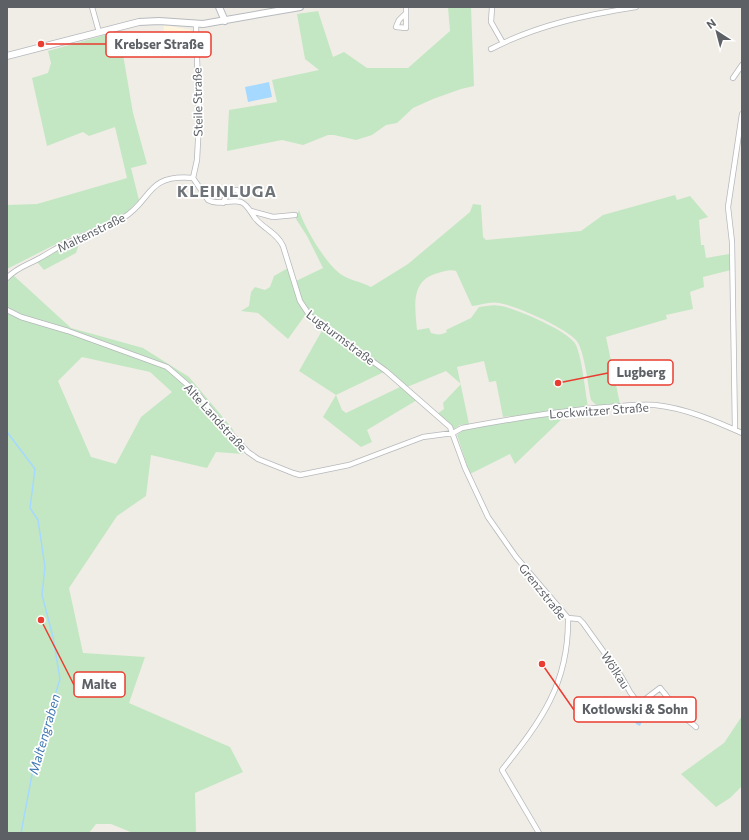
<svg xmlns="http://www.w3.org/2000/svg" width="749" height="840" viewBox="0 0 749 840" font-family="Commissioner,sans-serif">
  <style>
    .commercial { fill: #fef6dc }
    .green { fill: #c3e7c2; fill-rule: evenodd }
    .water { fill: #a6d9ff }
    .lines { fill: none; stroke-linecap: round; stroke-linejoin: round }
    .stream { stroke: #a6d9ff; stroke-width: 1.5 }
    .street-casing { stroke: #b6b8bc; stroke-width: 6 }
    .secondary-casing { stroke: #b7babf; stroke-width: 8 }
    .street { stroke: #fff; stroke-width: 4.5 }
    .secondary { stroke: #fff; stroke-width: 6 }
    .labels { text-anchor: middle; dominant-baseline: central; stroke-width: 3.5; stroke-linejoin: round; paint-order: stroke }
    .street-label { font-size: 12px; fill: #5d6166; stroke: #fff }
    .water-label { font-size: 13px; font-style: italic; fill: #4279b3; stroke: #fff }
    .district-label { font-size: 16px; font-weight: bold; letter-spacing: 1px; fill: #6e7378; stroke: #fff }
    .leader { fill: none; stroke: #ea3d31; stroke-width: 1.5 }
    .callout-dot { fill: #ea3d31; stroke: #fff; stroke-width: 1.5 }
    .callout { fill: #fff; stroke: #ea3d31; stroke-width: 1.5 }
    .callout-label { font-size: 13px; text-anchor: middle; font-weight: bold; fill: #5d6166 }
  </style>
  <rect width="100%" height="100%" fill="#f0ede6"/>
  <path class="commercial" d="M164 25 191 30 192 53 162 54Z"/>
  <path class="green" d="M448 7H471L474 86 461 89 433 99 413 108 397 123 386 125 372 135 356 140 334 135H328L303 145 282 140 227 151 229 110 277 102 272 80 319 70 305 59 297 14 318 11 333 57 344 52 367 68H408L450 31Z
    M119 31 133 113 147 164 131 168 139 200 123 216 64 240 7 269V205L37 204 127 178 115 127 89 136 83 132 47 146 32 78 48 73 51 63 48 51Z
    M675 195 677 200 690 196 708 217 699 220 701 245H704L706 258 729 254 731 270 703 277 704 287 690 292 693 309 666 315 667 319 606 337 620 404 597 406 591 400C588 385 585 356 578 343 572 330 514 305 499 303 490 301 481 305 472 306L456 271C450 269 444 271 438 273 410 280 415 307 417 330L429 328 431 333C437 335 442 335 447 332L446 330 471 318 479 307C486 306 494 304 501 306 515 308 571 332 576 345 582 358 585 390 588 406L585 409 503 417 496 381 489 382 484 361 457 367 469 424 460 425 453 430 437 414 444 409 443 403 461 384 446 371 407 387 388 369 316 319 303 304 296 281 323 268 307 236 296 219 299 210C304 227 327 266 342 275 349 280 362 282 371 287L408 264 470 212 473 204 481 205 483 237 486 240 581 231 603 215Z
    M98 231 100 233 79 244 76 253 44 270 37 262 67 245Z
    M288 268 306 314 288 339 258 313 241 311 249 306 251 292 255 287 265 290 270 287 274 276Z
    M12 274 71 328 143 348 189 377 232 428 243 454 216 452 207 468 151 455 146 496 117 516 69 588 83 653 145 657 129 703 230 747 243 772 195 793 196 833H133L111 824H96L89 833H7V312L25 316 7 307V283ZM82 357 150 372 172 392 141 417 116 464 91 457 58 381Z
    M324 327 386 371 336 395 342 410 346 413 402 386 417 400 367 430 372 442 361 447 323 417 336 395 299 371Z
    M567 414 515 464 510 454 470 474 457 435 463 430 526 418Z
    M742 716V786L730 798 716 807 681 774 724 743Z"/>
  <path class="water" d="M269 82 272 97 248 102 245 87Z
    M637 710H643V719L640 726 636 724 634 718Z"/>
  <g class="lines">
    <path class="stream" d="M7 432 35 469 30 508 38 520 45 567 42 595 53 637 60 679 34 764 21 833"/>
    <defs>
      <path id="street" d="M92 7 99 32
        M492 7 491 22 503 43
        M405 14 399 20 396 27 406 28V7
        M491 49C537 25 586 15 636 7
        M733 78 742 65
        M193 178 208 200C219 206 230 199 241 202 248 205 251 213 255 218 264 229 277 233 283 246L300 301 310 316 386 371 450 427 465 468 488 517 516 557 568 618C569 684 541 721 502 770L539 833
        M193 178 197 160 199 121 196 25
        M223 203C226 196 228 190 237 190L239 192
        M251 211 273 217 295 215
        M7 278C16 268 27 265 38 259 48 254 57 247 67 243 85 234 105 228 123 218 153 200 145 174 193 178
        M7 310 21 317 68 331 167 367 197 393 220 422 248 452 258 459 293 473 300 475 349 465 423 437 453 433 462 428C510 419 558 411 607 407 623 406 639 404 655 405 685 408 715 421 742 433
        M735 430 732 242 728 207 742 114
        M568 618 579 619 583 623 621 676 630 692 639 704 660 688 683 716 696 727"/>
      <path id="secondary" d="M219 7 225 21
        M7 56 139 22 159 21 203 24 300 7"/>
    </defs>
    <use href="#street" class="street-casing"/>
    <use href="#secondary" class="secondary-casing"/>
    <use href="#street" class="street"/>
    <use href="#secondary" class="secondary"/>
  </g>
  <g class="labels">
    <g class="street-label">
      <text transform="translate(197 102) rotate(-91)">Steile Straße</text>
      <text transform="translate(91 232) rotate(-26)">Maltenstraße</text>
      <text transform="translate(341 337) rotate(37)">Lugturmstraße</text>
      <text transform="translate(599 410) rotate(-4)">Lockwitzer Straße</text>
      <text transform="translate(216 417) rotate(48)">Alte Landstraße</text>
      <text transform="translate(543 591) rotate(51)">Grenzstraße</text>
      <text transform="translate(616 670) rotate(57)">Wölkau</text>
    </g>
    <g class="water-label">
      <text transform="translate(44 734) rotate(-74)">Maltengraben</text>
    </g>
    <g class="district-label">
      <text x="227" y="190">KLEINLUGA</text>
    </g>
  </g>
  <path class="leader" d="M41 44L106 44M558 383L608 373M41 620L74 685M542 664L574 710"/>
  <g class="callout-dot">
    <circle cx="41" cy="44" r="4"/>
    <circle cx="558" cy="383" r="4"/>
    <circle cx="41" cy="620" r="4"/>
    <circle cx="542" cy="664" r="4"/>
  </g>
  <g class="callout">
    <rect x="106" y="32" width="105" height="25" rx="4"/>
    <rect x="608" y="360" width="65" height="25" rx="4"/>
    <rect x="74" y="672" width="51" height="25" rx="4"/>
    <rect x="574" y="697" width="122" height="25" rx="4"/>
  </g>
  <g class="callout-label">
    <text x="159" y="49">Krebser Straße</text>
    <text x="641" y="377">Lugberg</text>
    <text x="99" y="689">Malte</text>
    <text x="635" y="714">Kotlowski &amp; Sohn</text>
  </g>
  <rect width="749" height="840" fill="none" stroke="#5d6166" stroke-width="16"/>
  <g transform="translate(717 32) rotate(324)" stroke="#ffffff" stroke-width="3" paint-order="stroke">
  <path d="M0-3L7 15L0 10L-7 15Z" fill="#5d6166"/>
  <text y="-6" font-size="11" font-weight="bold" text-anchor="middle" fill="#5d6166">N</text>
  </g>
</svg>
